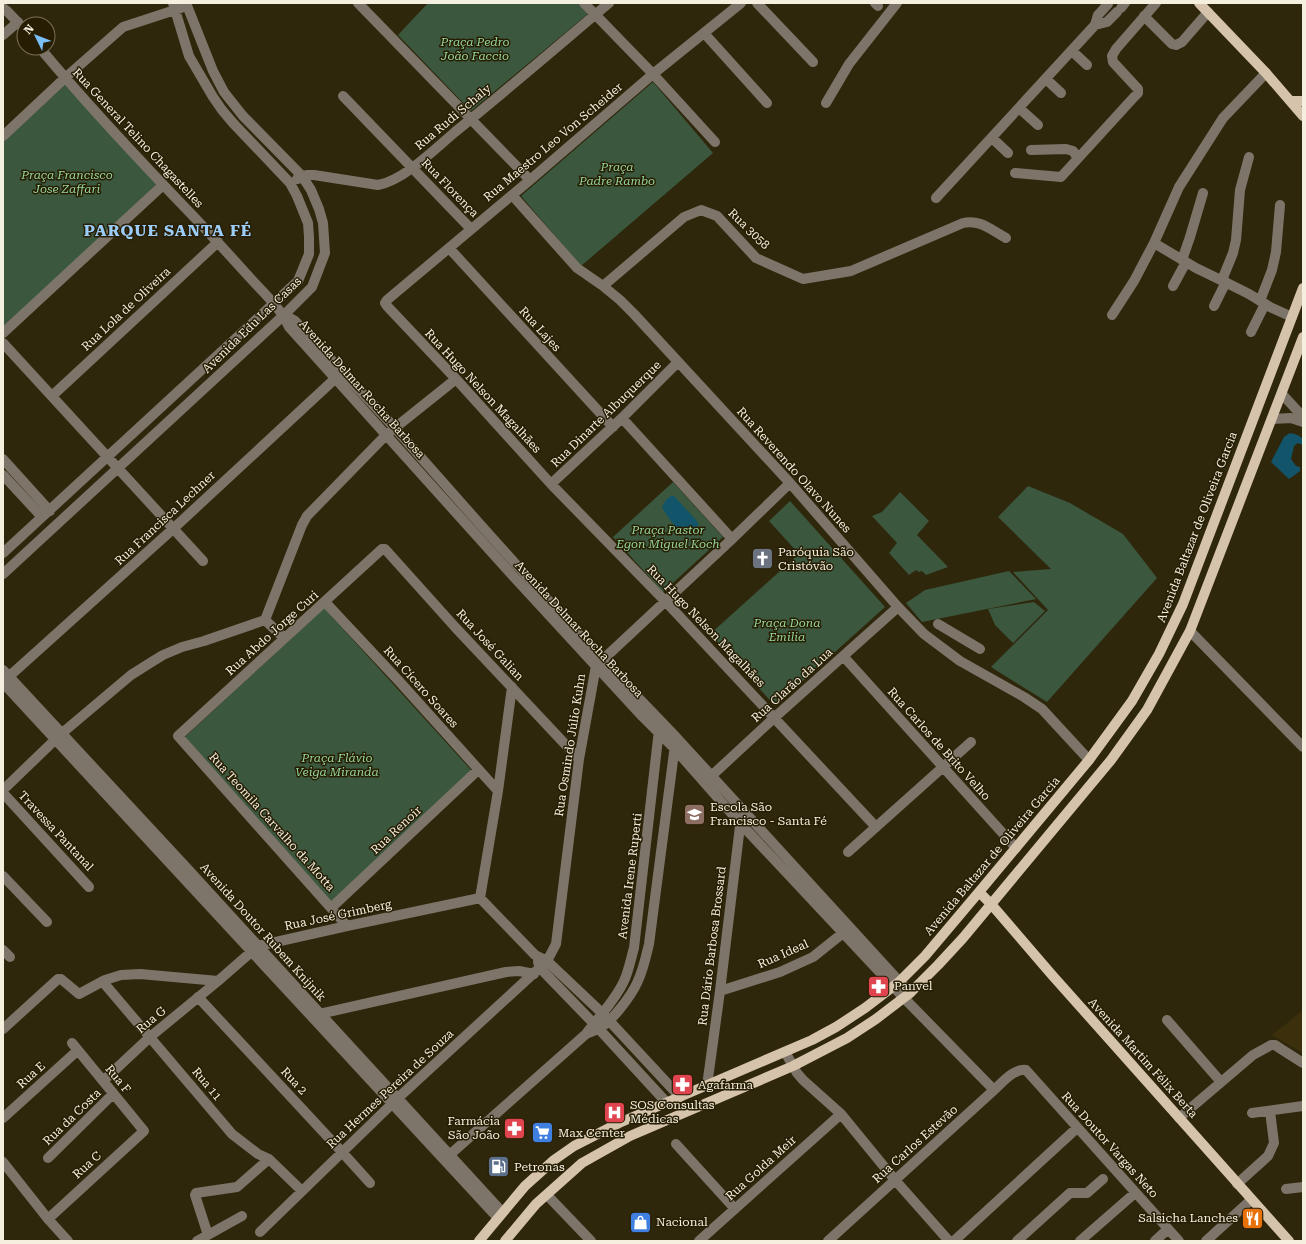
<svg xmlns="http://www.w3.org/2000/svg" width="1306" height="1244" viewBox="0 0 1306 1244" font-family="'Roboto Serif',serif">
  <style>
    .built { fill: #3b300b }
    .green { fill: #3b573e }
    .water { fill: #12556a }
    .lines { fill: none; stroke-linecap: round; stroke-linejoin: round }
    .minor { stroke: #7e756a; stroke-width: 10 }
    .major { stroke: #d6c3ac; stroke-width: 10 }
    .labels { text-anchor: middle; dominant-baseline: central; stroke-width: 3; stroke-linejoin: round; paint-order: stroke }
    .park-label { font-size: 12px; font-style: italic; fill: #95d49b; stroke: #261d03 }
    .street-label { font-size: 12px; fill: #f4efdf; stroke: #261d03 }
    .poi-label { font-size: 12px; fill: #f4efdf; stroke: #261d03; text-anchor: start }
    .district-label { font-size: 16px; font-weight: bold; letter-spacing: 1px; fill: #9ccdf8; stroke: #261d03 }
  </style>
  <rect width="100%" height="100%" fill="#2f270b"/>
  <path class="built" d="M1303 1010V1053L1272 1035Z"/>
  <path class="green" d="M428 3H579L589 13 471 111 398 35Z
    M653 82 713 153 581 266 521 196Z
    M65 85 157 184 3 328V142Z
    M673 482 723 537 663 592 613 537Z
    M1028 486 1070 503 1123 534 1157 578 1047 702 991 667 1048 610 1013 572 1051 569 998 517Z
    M900 492 929 521 917 535 948 567 926 575 922 571 919 572 916 570 909 575 889 553 897 543 872 516 882 512Z
    M790 501 885 607 775 706 710 634 799 554 769 521Z
    M1009 571 1036 599 922 622 906 603 925 590Z
    M1034 602 1045 611 1013 643 995 625 988 609Z
    M324 608 472 771 331 902 185 737Z"/>
  <path class="water" d="M1290 433C1295 434 1299 435 1303 439V445L1298 443 1294 446 1291 459 1296 466 1300 467V471L1289 479 1271 462 1284 437Z
    M671 496H674L696 520 699 525 686 536C676 529 668 518 662 507L666 500Z"/>
  <g class="lines">
    <path class="minor" d="M358 3 530 180
      M584 3 653 74 715 142
      M741 3 653 74 530 180 387 300 385 303 387 306 456 379 551 484 666 602 876 827
      M757 3 813 62
      M875 3 878 6
      M3 8 7 11 24 29
      M1121 8 1125 3
      M1144 16 1172 44 1176 45 1182 42 1208 12
      M1095 25 1107 22 1117 12
      M704 33 767 103
      M3 35 18 22
      M40 48C89 107 142 163 195 218 214 238 233 259 252 280 266 295 281 309 289 327L512 575 642 716 674 748 740 823 904 998 994 1090
      M1072 51 1087 65
      M1046 79 1061 93
      M343 96 471 229
      M826 103 849 64 897 3
      M1019 108 1038 125
      M3 136 65 78 123 27 181 8
      M992 138 1008 153
      M1031 150 1066 149 1073 151 1078 158
      M1015 173 1061 177 1135 96 1138 93V89L1113 62 1112 56 1116 49 1156 3
      M297 179 307 175H314L378 185C403 181 435 149 455 132 507 90 558 46 609 3
      M512 195 577 268 603 286 620 300 634 314 790 483 898 607 924 634 960 661 1024 697 1042 709 1089 760
      M936 198 1095 25 1098 15 1108 4
      M1154 243 1196 268 1229 284 1249 294 1270 307 1292 317
      M449 248 613 427
      M1182 260 1190 237 1203 193
      M1222 280 1233 253 1236 240 1240 190 1249 157
      M603 286 684 217 701 210 717 216 756 258 803 279 851 271 963 223C980 219 991 230 1006 238
      M1173 286 1186 262
      M1260 301 1272 270 1276 252 1280 205
      M1214 306 1226 282
      M284 315 295 321 394 427 478 522 602 660 676 737 910 993
      M1112 315 1134 281 1154 243 1179 187 1223 118 1266 73
      M1251 332 1265 304
      M3 333 163 185
      M3 343 203 561
      M1282 394 1303 417
      M52 396 218 242
      M622 418 732 539
      M1272 419 1291 418 1303 422
      M3 459 50 511
      M3 475 42 517
      M551 484 622 418 678 362
      M3 553 298 281 309 254V237L308 223 297 196 290 183 233 123 222 110 213 97 189 56 173 3
      M3 574 284 315 312 287 325 253 323 223 319 209 311 190 302 176 243 116 224 92 213 71 186 3
      M325 602 398 680 498 791
      M265 620 302 525 307 516 386 435 456 379
      M265 620 284 638
      M938 624 980 649
      M1190 631 1303 747
      M844 657 1016 848
      M3 670 184 865 502 1212
      M4 681 174 528 339 375
      M3 683 498 1218
      M707 780 775 717 898 607
      M3 790 61 734 131 675 150 663 163 655 182 647 204 641 265 620
      M3 793 89 887
      M848 852 876 827 971 742
      M3 876 47 922
      M480 898 535 955 547 961 603 1014 680 1097
      M480 898 498 791 512 687
      M331 908 478 770
      M347 926 178 736 382 549H385L455 627 579 759
      M3 950 10 957
      M538 962 540 968 599 1029 667 1103
      M103 982 232 1134 258 1154 269 1159 302 1191
      M720 991 780 972 813 957 848 929
      M198 997 342 1152 370 1183
      M315 1015 506 972 519 971 534 974
      M1167 1020 1221 1082
      M3 1029 58 979H61L79 994 105 980 121 975 140 974 218 981 258 946 347 926 480 898
      M586 1034C590 1032 594 1031 598 1029 611 1023 631 996 637 983 643 971 646 957 649 944L675 745
      M785 1052 797 1073 803 1080 841 1114 895 1180 949 1241
      M103 1081 150 1037 218 981
      M707 1086 720 991 741 818
      M1252 1113 1303 1106
      M3 1118 77 1051
      M1179 1118 1253 1055 1271 1045H1275L1281 1049 1303 1063
      M676 1144 735 1209
      M48 1158 113 1094
      M445 1159 586 1034C599 1016 615 1001 624 981 629 970 631 958 634 948L659 730
      M3 1162 48 1219 68 1241
      M1237 1184 1268 1156 1274 1143 1270 1111
      M1286 1189 1303 1187
      M547 1195 591 1241
      M48 1219 144 1131 72 1043
      M260 1232 398 1098 547 961 556 944 579 759 596 666 732 539 790 483
      M208 1235 195 1195 196 1193 237 1187 269 1159
      M197 1241 242 1216
      M699 1241 841 1114
      M828 1241 994 1090C1002 1083 1014 1068 1026 1070L1179 1241
      M954 1241 1077 1128
      M1017 1241 1070 1193H1087L1103 1179
      M1080 1241 1135 1193
      M1155 1241 1168 1229
      M1206 1241 1251 1200"/>
    <path class="major" d="M1199 3 1266 73 1303 116
      M1291 101H1303
      M979 892 991 904 1052 975 1289 1241
      M479 1241 525 1186 554 1160 574 1146 619 1123 812 1040 836 1027 865 1008 899 982 925 956 979 892 1089 760 1132 701 1159 654 1183 604 1303 288
      M505 1241 536 1204 582 1163 630 1136 793 1066 847 1038 876 1019 910 993 938 965 963 938 1111 760 1147 710 1190 631 1303 337"/>
  </g>
  <defs>
    <symbol id="church-square" viewBox="-11 -11 22 22"><rect x="-9" y="-9" width="18" height="18" rx="4" fill="#6b7280" stroke="#261d03"/><path d="M-1.2-6h2.4v3.5h3.3v2.4h-3.3V6h-2.4V-.1h-3.3v-2.4h3.3Z" fill="#fff"/></symbol>
    <symbol id="school-square" viewBox="-11 -11 22 22"><rect x="-9" y="-9" width="18" height="18" rx="4" fill="#8d6e63" stroke="#261d03"/><path d="M0-5L7-2L0 1L-7-2ZM-4 1L0 2.5L4 1V4Q0 6-4 4Z" fill="#fff"/></symbol>
    <symbol id="pharmacy-square" viewBox="-11 -11 22 22"><rect x="-9" y="-9" width="18" height="18" rx="4" fill="#e0444e" stroke="#261d03"/><path d="M-2-6h4v4h4v4h-4v4h-4v-4h-4v-4h4Z" fill="#fff"/></symbol>
    <symbol id="hospital-square" viewBox="-11 -11 22 22"><rect x="-9" y="-9" width="18" height="18" rx="4" fill="#e0444e" stroke="#261d03"/><path d="M-5-5h3v3.5h4V-5h3V5h-3V1.5h-4V5h-3Z" fill="#fff"/></symbol>
    <symbol id="supermarket-square" viewBox="-11 -11 22 22"><rect x="-9" y="-9" width="18" height="18" rx="4" fill="#3f7fe0" stroke="#261d03"/><path d="M-6-5.5h2.5l.6 2H6L4.5 2H-2.5L-4.4-4H-6ZM-1.5 3.2a1.3 1.3 0 1 0 .1 0ZM3 3.2a1.3 1.3 0 1 0 .1 0Z" fill="#fff"/></symbol>
    <symbol id="fuel-square" viewBox="-11 -11 22 22"><rect x="-9" y="-9" width="18" height="18" rx="4" fill="#5c6f8a" stroke="#261d03"/><path d="M-5.5-6h7V0h2V4h1.3V-2.5L3-4.5l.8-.8L6-3V5H2.5V1h-1V6h-7ZM-4.2-4.7v3.2H.2V-4.7Z" fill="#fff"/></symbol>
    <symbol id="restaurant-square" viewBox="-11 -11 22 22"><rect x="-9" y="-9" width="18" height="18" rx="4" fill="#e8710a" stroke="#261d03"/><path d="M-5-6h1v4h1v-4h1v4h1v-4h1v5L-1.5 .5V6h-2V.5L-5-1ZM5-6V6H3V1.5H1.5Q1.5-4 5-6Z" fill="#fff"/></symbol>
    <symbol id="shop-square" viewBox="-11 -11 22 22"><rect x="-9" y="-9" width="18" height="18" rx="4" fill="#3f7fe0" stroke="#261d03"/><path d="M-5-2.5h2.3a2.7 3.5 0 0 1 5.4 0H5L5.5 6h-11ZM-1.5-2.5h3a1.5 2.3 0 0 0-3 0Z" fill="#fff"/></symbol>
  </defs>
  <g fill-rule="evenodd">
    <use href="#church-square" x="750" y="546" width="25" height="25"/>
    <use href="#school-square" x="682" y="802" width="25" height="25"/>
    <use href="#pharmacy-square" x="866" y="974" width="25" height="25"/>
    <use href="#pharmacy-square" x="670" y="1072" width="25" height="25"/>
    <use href="#hospital-square" x="602" y="1100" width="25" height="25"/>
    <use href="#pharmacy-square" x="502" y="1116" width="25" height="25"/>
    <use href="#supermarket-square" x="530" y="1120" width="25" height="25"/>
    <use href="#fuel-square" x="486" y="1154" width="25" height="25"/>
    <use href="#restaurant-square" x="1240" y="1206" width="25" height="25"/>
    <use href="#shop-square" x="628" y="1210" width="25" height="25"/>
  </g>
  <g class="labels">
    <g class="park-label">
      <text x="475" y="42">Praça Pedro<tspan x="475" dy="14">João Faccio</tspan></text>
      <text x="617" y="167">Praça<tspan x="617" dy="14">Padre Rambo</tspan></text>
      <text x="67" y="175">Praça Francisco<tspan x="67" dy="14">Jose Zaffari</tspan></text>
      <text x="668" y="530">Praça Pastor<tspan x="668" dy="14">Egon Miguel Koch</tspan></text>
      <text x="787" y="623">Praça Dona<tspan x="787" dy="14">Emilia</tspan></text>
      <text x="337" y="758">Praça Flávio<tspan x="337" dy="14">Veiga Miranda</tspan></text>
    </g>
    <g class="street-label">
      <text transform="translate(453 117) rotate(-40)">Rua Rudi Schaly</text>
      <text transform="translate(138 138) rotate(47)">Rua General Telino Chagastelles</text>
      <text transform="translate(553 142) rotate(-40)">Rua Maestro Leo Von Scheider</text>
      <text transform="translate(450 188) rotate(46)">Rua Florença</text>
      <text transform="translate(749 229) rotate(44)">Rua 3058</text>
      <text transform="translate(126 309) rotate(-43)">Rua Lola de Oliveira</text>
      <text transform="translate(252 325) rotate(-44)">Avenida Edu Las Casas</text>
      <text transform="translate(540 329) rotate(48)">Rua Lajes</text>
      <text transform="translate(362 389) rotate(48)">Avenida Delmar Rocha Barbosa</text>
      <text transform="translate(483 391) rotate(47)">Rua Hugo Nelson Magalhães</text>
      <text transform="translate(606 414) rotate(-44)">Rua Dinarte Albuquerque</text>
      <text transform="translate(794 470) rotate(48)">Rua Reverendo Olavo Nunes</text>
      <text transform="translate(165 518) rotate(-43)">Rua Francisca Lechner</text>
      <text transform="translate(1197 527) rotate(-69)">Avenida Baltazar de Oliveira Garcia</text>
      <text transform="translate(706 626) rotate(46)">Rua Hugo Nelson Magalhães</text>
      <text transform="translate(579 629) rotate(47)">Avenida Delmar Rocha Barbosa</text>
      <text transform="translate(272 633) rotate(-42)">Rua Abdo Jorge Curi</text>
      <text transform="translate(490 645) rotate(47)">Rua José Galian</text>
      <text transform="translate(792 685) rotate(-42)">Rua Clarão da Lua</text>
      <text transform="translate(421 687) rotate(48)">Rua Cícero Soares</text>
      <text transform="translate(939 744) rotate(48)">Rua Carlos de Brito Velho</text>
      <text transform="translate(570 745) rotate(-81)">Rua Osmindo Júlio Kuhn</text>
      <text transform="translate(272 822) rotate(48)">Rua Teomila Carvalho da Motta</text>
      <text transform="translate(396 830) rotate(-43)">Rua Renoir</text>
      <text transform="translate(56 831) rotate(47)">Travessa Pantanal</text>
      <text transform="translate(992 856) rotate(-50)">Avenida Baltazar de Oliveira Garcia</text>
      <text transform="translate(630 876) rotate(-83)">Avenida Irene Ruperti</text>
      <text transform="translate(338 915) rotate(-12)">Rua José Grimberg</text>
      <text transform="translate(263 932) rotate(48)">Avenida Doutor Rubem Knijnik</text>
      <text transform="translate(712 946) rotate(-83)">Rua Dário Barbosa Brossard</text>
      <text transform="translate(783 954) rotate(-24)">Rua Ideal</text>
      <text transform="translate(151 1020) rotate(-40)">Rua G</text>
      <text transform="translate(1143 1058) rotate(48)">Avenida Martim Félix Berta</text>
      <text transform="translate(31 1075) rotate(-42)">Rua E</text>
      <text transform="translate(118 1079) rotate(51)">Rua F</text>
      <text transform="translate(294 1081) rotate(47)">Rua 2</text>
      <text transform="translate(207 1084) rotate(50)">Rua 11</text>
      <text transform="translate(390 1089) rotate(-43)">Rua Hermes Pereira de Souza</text>
      <text transform="translate(72 1117) rotate(-44)">Rua da Costa</text>
      <text transform="translate(915 1144) rotate(-42)">Rua Carlos Estevão</text>
      <text transform="translate(1110 1145) rotate(48)">Rua Doutor Vargas Neto</text>
      <text transform="translate(87 1165) rotate(-42)">Rua C</text>
      <text transform="translate(761 1168) rotate(-42)">Rua Golda Meir</text>
    </g>
    <g class="poi-label">
      <text x="778" y="552">Paróquia São<tspan x="778" dy="14">Cristóvão</tspan></text>
      <text x="710" y="807">Escola São<tspan x="710" dy="14">Francisco - Santa Fé</tspan></text>
      <text x="894" y="986">Panvel</text>
      <text x="698" y="1085">Agafarma</text>
      <text x="630" y="1105">SOS Consultas<tspan x="630" dy="14">Médicas</tspan></text>
      <text x="500" y="1121" text-anchor="end">Farmácia<tspan x="500" dy="14">São João</tspan></text>
      <text x="558" y="1133">Max Center</text>
      <text x="514" y="1167">Petronas</text>
      <text x="1238" y="1218" text-anchor="end">Salsicha Lanches</text>
      <text x="656" y="1222">Nacional</text>
    </g>
    <g class="district-label">
      <text x="168" y="230">PARQUE SANTA FÉ</text>
    </g>
  </g>
  <rect width="1306" height="1244" fill="none" stroke="#f4efdf" stroke-width="8"/>
  <g transform="translate(36 36) rotate(313)"><circle r="19" fill="#261d03" stroke="#78715b"/>
  <path d="M0-3L7 15L0 10L-7 15Z" fill="#7abff8"/>
  <text y="-6" font-size="11" font-weight="bold" text-anchor="middle" fill="#f4efdf">N</text>
  </g>
</svg>
